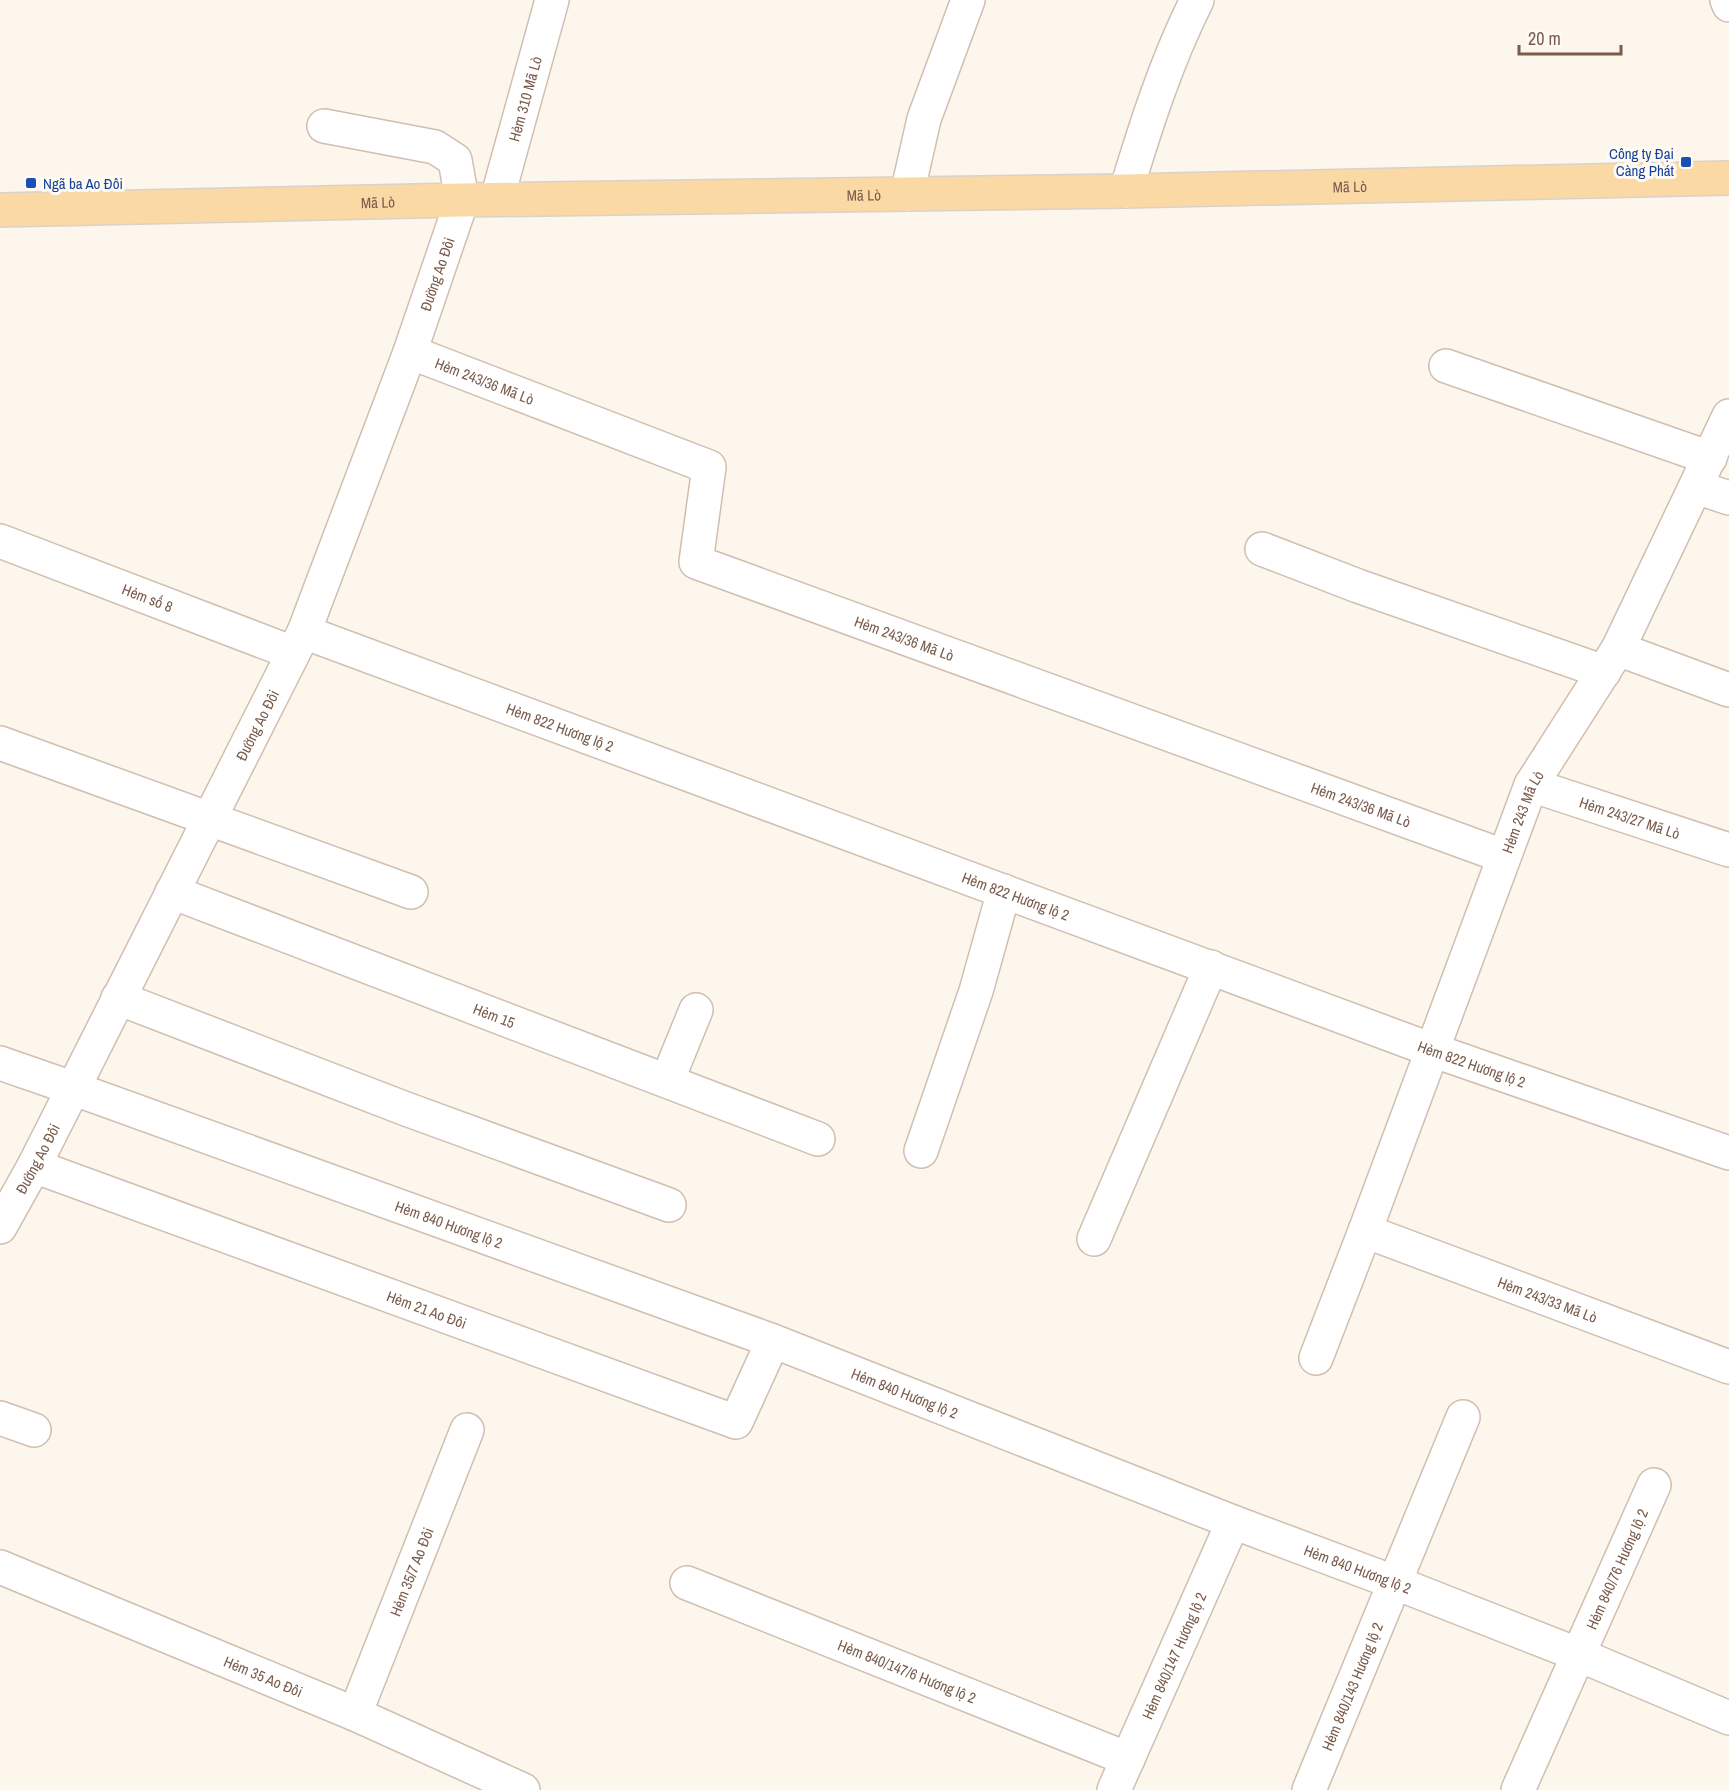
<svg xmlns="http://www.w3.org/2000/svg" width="1729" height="1790" viewBox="0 0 1729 1790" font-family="'Archivo Narrow',sans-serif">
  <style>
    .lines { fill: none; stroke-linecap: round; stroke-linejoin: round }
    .minor-casing { stroke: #d1beb0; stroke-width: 36 }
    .major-casing { stroke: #dad1cd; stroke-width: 36 }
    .minor { stroke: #fff; stroke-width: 33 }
    .major { stroke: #fbd9a5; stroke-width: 33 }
    .transit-dot { fill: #1a4fb4; stroke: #fffaf3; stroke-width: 2 }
    .labels { text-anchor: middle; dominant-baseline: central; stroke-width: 6; stroke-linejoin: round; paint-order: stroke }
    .street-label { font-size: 15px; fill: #7a5c4d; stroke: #fffaf3 }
    .transit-label { font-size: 15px; fill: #164399; stroke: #fffaf3; text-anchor: end }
  </style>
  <rect width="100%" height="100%" fill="#fdf6ec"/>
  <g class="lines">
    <defs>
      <g id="minor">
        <path d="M1727 0 1729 5"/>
        <path d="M1126 191C1146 125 1166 62 1197 0"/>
        <path d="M907 194 924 119 968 0"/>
        <path id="s1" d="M497 199 552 0"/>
        <path id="s2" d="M410 352 709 467 696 562 1503 856"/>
        <path d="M1446 366 1710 458"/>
        <path d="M1696 487 1729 498"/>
        <path id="s3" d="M0 541 293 653"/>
        <path d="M1262 549 1358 586 1604 672"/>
        <path id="s4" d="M304 632 1432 1050 1729 1153"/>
        <path d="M1618 649 1729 690"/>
        <path d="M0 743 411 892"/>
        <path id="s5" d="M1531 785 1729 850"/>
        <path id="s6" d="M172 892 818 1139"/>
        <path d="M118 998 406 1109 669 1205"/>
        <path id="s7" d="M0 1063 72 1088 773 1341 1233 1522 1396 1583 1577 1654 1729 1718"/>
        <path d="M667 1081 696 1010"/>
        <path d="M921 1151 976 991 1004 891"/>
        <path id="s8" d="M34 1166 736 1422 773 1341"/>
        <path id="s9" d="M0 1227 34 1166 304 632 410 352 462 200 455 160 435 147 324 126"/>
        <path id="s10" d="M1365 1231 1729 1367"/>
        <path d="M1094 1239 1211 967"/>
        <path id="s11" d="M1316 1358 1365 1231 1531 785 1618 649 1729 416"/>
        <path d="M0 1418 34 1430"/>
        <path id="s12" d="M0 1567 355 1714 523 1790"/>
        <path id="s13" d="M687 1583 1128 1759"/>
        <path id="s14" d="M355 1714 467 1430"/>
        <path id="s15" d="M1114 1790 1233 1522"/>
        <path id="s16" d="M1309 1790 1463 1417"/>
        <path id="s17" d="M1518 1790 1654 1485"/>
      </g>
      <g id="major">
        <path id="s18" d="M0 210 462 200 1126 191 1729 178"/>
      </g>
    </defs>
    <use href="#minor" class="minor-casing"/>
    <use href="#major" class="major-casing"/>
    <use href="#minor" class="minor"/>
    <use href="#major" class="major"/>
  </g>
  <g class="transit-dot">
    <rect x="1680" y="156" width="12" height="12" rx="3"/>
    <rect x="25" y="177" width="12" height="12" rx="3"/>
  </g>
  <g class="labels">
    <g class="street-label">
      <text stroke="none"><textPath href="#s1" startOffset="104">Hẻm 310 Mã Lò</textPath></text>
      <text stroke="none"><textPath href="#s18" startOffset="1350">Mã Lò</textPath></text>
      <text stroke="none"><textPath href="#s18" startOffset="864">Mã Lò</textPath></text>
      <text stroke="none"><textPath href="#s18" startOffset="378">Mã Lò</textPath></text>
      <text stroke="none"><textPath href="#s9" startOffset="1050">Đường Ao Đôi</textPath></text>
      <text stroke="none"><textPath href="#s2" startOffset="80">Hẻm 243/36 Mã Lò</textPath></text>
      <text stroke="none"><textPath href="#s3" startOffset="158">Hẻm số 8</textPath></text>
      <text stroke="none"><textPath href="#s2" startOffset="638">Hẻm 243/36 Mã Lò</textPath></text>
      <text stroke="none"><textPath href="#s9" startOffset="564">Đường Ao Đôi</textPath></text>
      <text stroke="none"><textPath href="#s4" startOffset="273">Hẻm 822 Hương lộ 2</textPath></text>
      <text stroke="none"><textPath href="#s2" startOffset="1124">Hẻm 243/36 Mã Lò</textPath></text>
      <text stroke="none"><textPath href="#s11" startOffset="584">Hẻm 243 Mã Lò</textPath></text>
      <text stroke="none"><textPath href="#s5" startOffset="104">Hẻm 243/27 Mã Lò</textPath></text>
      <text stroke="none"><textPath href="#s4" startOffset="759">Hẻm 822 Hương lộ 2</textPath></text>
      <text stroke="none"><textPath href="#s6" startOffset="345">Hẻm 15</textPath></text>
      <text stroke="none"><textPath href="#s4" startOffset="1245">Hẻm 822 Hương lộ 2</textPath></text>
      <text stroke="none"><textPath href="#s9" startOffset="78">Đường Ao Đôi</textPath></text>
      <text stroke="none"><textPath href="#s7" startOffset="477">Hẻm 840 Hương lộ 2</textPath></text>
      <text stroke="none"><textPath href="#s10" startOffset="195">Hẻm 243/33 Mã Lò</textPath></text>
      <text stroke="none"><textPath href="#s8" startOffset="418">Hẻm 21 Ao Đôi</textPath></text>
      <text stroke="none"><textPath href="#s7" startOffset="963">Hẻm 840 Hương lộ 2</textPath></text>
      <text stroke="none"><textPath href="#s7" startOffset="1449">Hẻm 840 Hương lộ 2</textPath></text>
      <text stroke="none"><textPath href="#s17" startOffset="242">Hẻm 840/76 Hương lộ 2</textPath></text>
      <text stroke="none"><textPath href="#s14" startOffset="153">Hẻm 35/7 Ao Đôi</textPath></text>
      <text stroke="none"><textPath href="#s15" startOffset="147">Hẻm 840/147 Hương lộ 2</textPath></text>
      <text stroke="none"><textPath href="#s13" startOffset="237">Hẻm 840/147/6 Hương lộ 2</textPath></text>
      <text stroke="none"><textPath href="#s12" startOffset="285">Hẻm 35 Ao Đôi</textPath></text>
      <text stroke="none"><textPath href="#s16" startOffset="112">Hẻm 840/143 Hương lộ 2</textPath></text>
    </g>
    <g class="transit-label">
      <text x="1674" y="153">Công ty Đại<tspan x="1674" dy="17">Càng Phát</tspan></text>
      <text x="43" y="183" text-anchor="start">Ngã ba Ao Đôi</text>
    </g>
  </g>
  <path d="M1519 45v9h102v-9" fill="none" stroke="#7a5c4d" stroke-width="3"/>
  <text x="1528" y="45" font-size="18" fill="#7a5c4d" stroke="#fffaf3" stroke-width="4.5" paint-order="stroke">20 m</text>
</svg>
